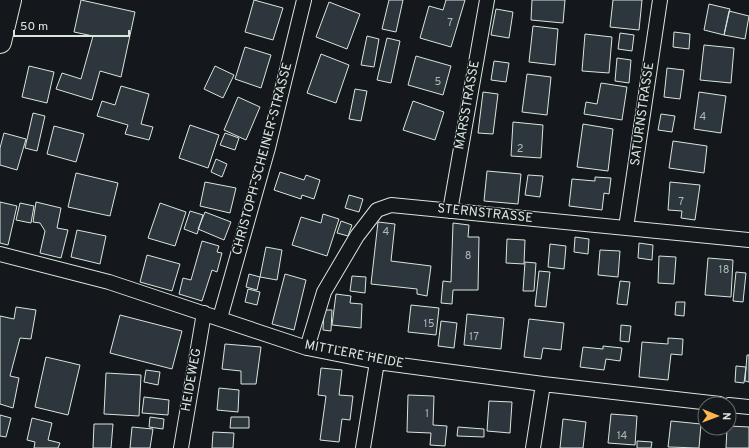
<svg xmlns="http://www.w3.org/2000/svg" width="749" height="448" viewBox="0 0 749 448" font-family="Overpass,sans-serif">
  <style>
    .building { fill: #2c363c; stroke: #d8e6dc }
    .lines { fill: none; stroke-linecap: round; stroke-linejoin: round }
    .street-casing { stroke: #d8e6dc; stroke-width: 16 }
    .primary-casing { stroke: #d8e6dc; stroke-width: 24 }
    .street { stroke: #14181c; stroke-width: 14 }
    .primary { stroke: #14181c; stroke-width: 22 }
    .labels { text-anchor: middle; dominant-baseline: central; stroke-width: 3; stroke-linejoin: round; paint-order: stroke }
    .number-label { font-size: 11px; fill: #adbab4 }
    .street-label { font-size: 13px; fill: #d8e6dc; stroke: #14181c }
  </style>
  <rect width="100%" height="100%" fill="#14181c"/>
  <path class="building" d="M81 0 135 12 121 77 100 71 92 100 56 89 62 73 81 79 93 36 74 32Z
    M254 0 283 8 273 40 245 32Z
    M389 0H403L396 32 382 29Z
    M446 0H465L451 47 420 38 429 6 443 10Z
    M532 0H565L563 23 531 20Z
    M613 0H642L639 30 610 27Z
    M329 2 360 14 347 49 316 37Z
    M709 4 730 9 724 35 704 30Z
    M496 9 513 12 509 38 491 35Z
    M729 11 749 16 745 39 724 35Z
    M533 26 558 29 555 65 529 62Z
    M674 32 690 34 689 49 673 47Z
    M620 33 634 35 632 51 618 49Z
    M585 34 612 37 609 73 582 71Z
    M367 36 379 39 374 67 361 65Z
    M387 38 400 41 391 83 377 80Z
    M704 45 734 48 731 83 700 80Z
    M245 47 271 55 261 88 235 79Z
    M321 54 349 65 336 103 307 93Z
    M416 56 451 66 443 95 408 85Z
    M617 58 631 60 629 83 615 81Z
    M494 61 509 63 506 82 491 80Z
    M29 66 54 72 47 103 22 97Z
    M215 66 234 75 223 98 204 89Z
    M667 68 684 70 680 99 664 97Z
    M527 74 551 77 547 115 522 112Z
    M601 83 627 87 622 120 584 114 586 102 597 104Z
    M121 86 149 94 141 124 153 127 149 140 125 134 128 125 97 116 102 101 115 105Z
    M355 89 367 91 361 121 349 119Z
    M483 92 498 94 493 134 478 133Z
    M699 92 726 96 721 133 694 129Z
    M238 97 260 107 246 140 224 130Z
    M413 101 444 112 435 140 403 130Z
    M33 113 45 116 37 151 25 148Z
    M661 114 675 116 672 132 658 130Z
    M513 122 543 125 541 158 511 156Z
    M583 124 613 129 608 171 577 167Z
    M190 125 219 135 208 168 179 158Z
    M54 126 84 134 76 162 47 154Z
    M4 133 26 139 17 170 0 165V148Z
    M225 133 239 138 235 150 220 145Z
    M673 141 707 146 704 173 669 168Z
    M216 159 227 164 222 177 211 172Z
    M487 171 521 174 518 204 484 201Z
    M280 172 304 180 306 175 320 180 314 199 302 195 301 199 274 190Z
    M76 173 118 183 110 216 68 207Z
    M528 175 543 176 540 197 525 195Z
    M595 177 611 178 609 194 604 193 602 210 569 206 572 179 595 181Z
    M205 182 236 188 230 213 200 206Z
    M670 182 700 185 695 220 681 218 682 211 668 210Z
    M349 195 363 199 359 212 345 208Z
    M0 202 17 206 8 245 0 243Z
    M36 202 61 208 57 228 68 230 61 258 40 253 45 231 40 223 33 222Z
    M20 203 34 206 31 223 16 220Z
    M160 203 186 212 175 246 148 238Z
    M190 211 203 215 197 234 184 229Z
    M205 212 231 222 224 240 198 229Z
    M323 214 339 219 327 256 292 245 301 217 321 223Z
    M341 221 352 225 348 236 337 233Z
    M378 222 395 224 391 261 431 266 427 296 417 294V289L371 284Z
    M453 223 469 225 468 237H479L478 290H453L452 304 441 303 443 281 451 282Z
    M77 230 106 236 100 264 71 257Z
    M575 237 589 239 588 254 574 252Z
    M507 239 525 240 524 264 506 263Z
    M202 241 219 246 217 252 222 253 217 272 212 270 202 301 179 294 183 278 191 280Z
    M639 243 653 245 652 260 638 258Z
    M550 244 566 246 564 269 548 267Z
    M266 247 282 250 277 280 260 277Z
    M600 250 620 251 618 277 598 275Z
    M147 255 180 264 172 291 140 282Z
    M659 256 676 257 674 284 658 283Z
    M708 258 733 260 731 297 705 295Z
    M525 262 536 263 534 291H523Z
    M539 271 550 272 546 307 535 306Z
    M736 272 746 273 743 302 733 301Z
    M249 274 260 277 257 290 246 287Z
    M285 274 306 280 294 330 272 324Z
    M352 276 366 277 365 293 350 291Z
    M620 281 630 282 627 305 617 304Z
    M248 289 260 292 257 305 245 302Z
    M336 294 351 296 350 303 362 304 361 328 332 325Z
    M676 302H685L684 316 675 315Z
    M411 305 439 308 436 335 408 332Z
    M16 307 36 310 31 339 20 338 10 376 19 378 13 408 0 404V316L14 319Z
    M324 310H332L331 331 323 330Z
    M467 314 504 318 501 349 464 345Z
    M120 315 182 331 172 369 110 353Z
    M529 319 564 323 561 350 543 348 541 359 524 357Z
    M441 321 457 323 454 348 438 346Z
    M621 325 631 326 629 342 620 341Z
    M668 338 683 339 682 355 671 354 668 380 639 377 642 342 668 344Z
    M225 344 261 347 256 384H241V371L222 369Z
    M603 346 622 348 620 361 606 359 604 370 580 367 583 347 603 349Z
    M747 355H749V382L745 381Z
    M46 357 80 365 68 415 35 407Z
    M736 366 746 367 744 383 735 382Z
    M321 368 342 370 339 395 353 396 350 420 342 419 339 442 320 440 326 396 318 395Z
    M146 370 160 372 158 385 144 382Z
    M106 373 141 375 139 416 104 414Z
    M219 388 239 390 238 412 217 410Z
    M408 395 434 396 433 425 447 426 445 446 430 445 431 433 407 432Z
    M144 397 169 400 168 415 142 413Z
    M489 401 512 402 510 433 487 431Z
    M611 414 637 416 635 445 608 443Z
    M0 415 11 418 6 437 0 436Z
    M150 417 164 419 163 429 149 427Z
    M231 417H249V428H230Z
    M32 418 52 423 48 440 60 443 58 448H34L35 442 27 440Z
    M563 419 586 422 583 448H560Z
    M671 421 701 424 699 448 668 447Z
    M94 424H113L111 448H93Z
    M729 426 749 427V448H726L727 428Z
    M132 427 153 429 150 448H130Z
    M458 427 484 429V437L457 436Z
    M213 432 234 433 233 448H212Z
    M637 441 652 442 651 448H637Z"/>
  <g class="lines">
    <defs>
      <path id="street" d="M450 211 487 0
        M626 228 660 0
        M0 254 109 282 307 348 377 362 543 384 720 404
        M220 318 268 148 304 0
        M307 348 324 292 357 236 377 210 391 205 749 240
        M729 405 749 407
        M181 448 204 313
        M363 448 377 362
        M533 448 543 384"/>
      <path id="primary" d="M0 42 10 0"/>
    </defs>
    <use href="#street" class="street-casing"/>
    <use href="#primary" class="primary-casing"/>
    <use href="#street" class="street"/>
    <use href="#primary" class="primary"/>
  </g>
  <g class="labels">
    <g class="number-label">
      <text x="450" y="23">7</text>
      <text x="438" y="82">5</text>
      <text x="703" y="117">4</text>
      <text x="520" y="149">2</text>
      <text x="681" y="202">7</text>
      <text x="386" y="232">4</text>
      <text x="468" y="256">8</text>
      <text x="724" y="270">18</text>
      <text x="429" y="324">15</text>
      <text x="474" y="337">17</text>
      <text x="427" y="414">1</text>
      <text x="622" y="436">14</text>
    </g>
    <g class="street-label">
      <text transform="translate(468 105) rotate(-80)">MARSSTRASSE</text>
      <text transform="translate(643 114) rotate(-82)">SATURNSTRASSE</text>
      <text transform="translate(263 159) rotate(-75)">CHRISTOPH-SCHEINER-STRASSE</text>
      <text transform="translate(485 214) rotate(6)">STERNSTRASSE</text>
      <text transform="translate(354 355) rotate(11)">MITTLERE HEIDE</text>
      <text transform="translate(192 380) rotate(-80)">HEIDEWEG</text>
    </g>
  </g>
  <g transform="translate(717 416) rotate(91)"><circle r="19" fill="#14181c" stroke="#626a69"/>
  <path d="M0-3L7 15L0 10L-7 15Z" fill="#ffb74d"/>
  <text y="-6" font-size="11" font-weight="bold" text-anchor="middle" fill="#d8e6dc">N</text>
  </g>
  <path d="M14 30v6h115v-6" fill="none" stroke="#d8e6dc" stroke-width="2"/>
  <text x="20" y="30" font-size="12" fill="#d8e6dc" stroke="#14181c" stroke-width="3" paint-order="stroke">50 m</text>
</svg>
